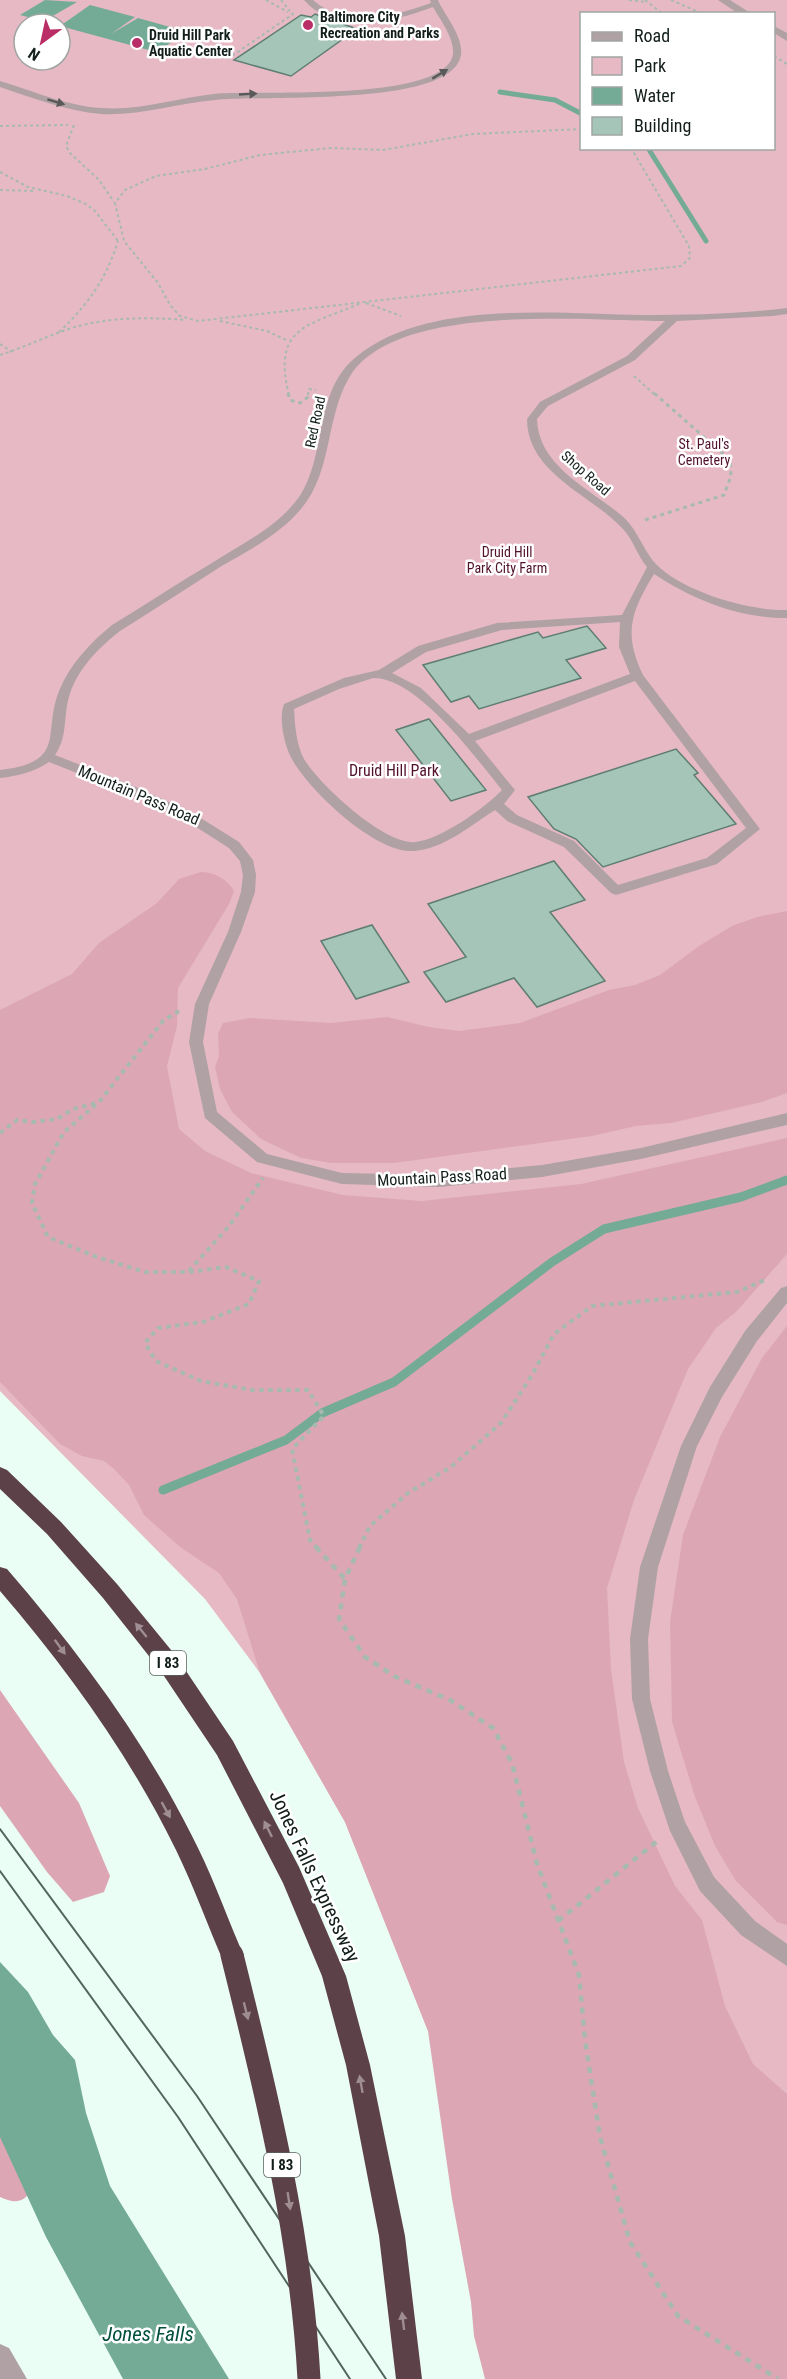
<svg xmlns="http://www.w3.org/2000/svg" width="787" height="2379" viewBox="0 0 787 2379" font-family="'Roboto Condensed',sans-serif">
  <style>
    .green { fill: #e6b9c5; fill-rule: evenodd }
    .forest { fill: #dca6b5 }
    .water { fill: #74ab97 }
    .lines { fill: none; stroke-linecap: round; stroke-linejoin: round }
    .stream-far1 { stroke: #74ab97; stroke-width: 5 }
    .stream { stroke: #74ab97; stroke-width: 9 }
    .building { fill: #a4c5b8; stroke: #5f7e73; stroke-width: 1.5 }
    .path-far3 { stroke: #a8b9b2; stroke-width: 2; stroke-dasharray: 3 3; stroke-linecap: butt }
    .path-far2 { stroke: #a8b9b2; stroke-width: 3; stroke-dasharray: 4 4; stroke-linecap: butt }
    .path-far1 { stroke: #a8b9b2; stroke-width: 4; stroke-dasharray: 4.5 4.5; stroke-linecap: butt }
    .path { stroke: #a8b9b2; stroke-width: 4.5; stroke-dasharray: 6 6; stroke-linecap: butt }
    .lane { fill: #b0a1a5; fill-rule: evenodd }
    .street { fill: #b0a1a5; fill-rule: evenodd }
    .highway { fill: #5d4149; fill-rule: evenodd }
    .tram { stroke: #55645e; stroke-width: 2 }
    .highway-bridge { stroke: #5d4149; stroke-width: 23 }
    .oneway { fill: #595959 }
    .oneway2 { fill: #9e8d92 }
    .poi-dot { fill: #b92e66; stroke: #fff; stroke-width: 2 }
    .labels { text-anchor: middle; dominant-baseline: central; stroke-width: 5; stroke-linejoin: round; paint-order: stroke }
    .far-poi-label { font-size: 14px; font-weight: bold; fill: #121e1a; stroke: #fff; text-anchor: start }
    .far-street-label { font-size: 14px; fill: #121e1a; stroke: #fff }
    .far-park-label { font-size: 14px; fill: #51122b; stroke: #fff }
    .shield { fill: #fff; stroke: #59625f; stroke-width: 1.5 }
    .shield-label { font-size: 15px; font-weight: bold; fill: #121e1a }
    .park-label { font-size: 16px; fill: #51122b; stroke: #fff }
    .street-label { font-size: 16px; fill: #121e1a; stroke: #fff }
    .near-street-label { font-size: 20px; fill: #121e1a; stroke: #fff }
    .near-water-label { font-size: 21px; font-style: italic; fill: #00503d; stroke: #fff }
  </style>
  <rect width="100%" height="100%" fill="#eafef6"/>
  <path class="green" d="M0 0H787V2379L428 2031 345 1822 260 1673 205 1599 0 1391ZM582 14H774V148H582ZM24 24H60V60H24Z"/>
  <path class="forest" d="M201 872C213 872 228 879 234 891L229 904 178 988 177 1026 167 1066 179 1129 205 1151 251 1173 343 1195 422 1201 581 1184 787 1138V1254L736 1312 716 1328 688 1369 634 1500 607 1588 611 1669 624 1762 638 1808 675 1886 702 1920 725 2006 753 2064 787 2094V2379H485L474 2336 471 2302 452 2199 428 2031 345 1822 260 1673 237 1599 219 1573 180 1547 144 1515 129 1485 114 1469 104 1461 82 1456 60 1444 0 1382V1010L72 974 99 943 157 903 179 879Z
    M787 911V1093L762 1102 671 1123 636 1126 592 1136 394 1163H331L301 1158 261 1139 232 1112 220 1089 215 1067 219 1056 218 1034 223 1023 250 1018 331 1023 387 1017 429 1027 459 1031 520 1023 609 990 635 985 660 975 699 946 732 926 757 917Z
    M787 1326V1925L777 1922 736 1881 715 1846 695 1797 672 1722 670 1622 683 1535 720 1437 762 1358Z
    M0 1690 79 1803 110 1876 104 1892 73 1902 47 1872 0 1806Z
    M0 2121 31 2190C24 2204 13 2203 0 2197Z"/>
  <path class="water" d="M45 0 77 2 44 21 20 15Z
    M90 5 135 17 111 34 138 18 188 32 156 52 60 26Z
    M0 1962 28 1992 53 2035 75 2060 86 2113 110 2186 229 2379H123L46 2237 0 2137Z"/>
  <g class="lines">
    <path class="stream-far1" d="M500 92 555 100 582 114
      M648 148 706 241"/>
    <path class="stream" d="M163 1490 286 1440 322 1413 394 1382 552 1262 604 1229 741 1197 787 1180"/>
  </g>
  <path class="building" d="M315 14 357 29 291 76 234 60 301 15 311 17Z
    M587 626 606 648 566 660 581 678 479 709 469 696 451 702 423 665 538 632 543 638Z
    M429 719 486 790 451 801 396 730Z
    M676 749 698 773 694 775 736 824 603 867 576 839 554 829 528 797Z
    M554 861 585 900 550 912 605 981 537 1007 514 978 446 1002 424 972 466 957 428 904Z
    M372 925 409 982 356 999 321 941Z"/>
  <g class="lines">
    <path class="path-far3" d="M266 0 288 12
      M281 0 290 11
      M629 0 646 2
      M645 0 663 14
      M671 0 703 14
      M204 51 229 58 293 14 291 11
      M774 56 787 64
      M74 125 66 146 70 153 99 180 114 202
      M0 126 68 125
      M582 129 473 134 383 150 331 148 260 155 205 169 156 176 125 190 115 203 124 241 158 283 170 305 180 316 198 321 681 266 690 258 689 246 631 148
      M0 172 28 187 67 196 86 204 95 211 118 241
      M0 190 36 191
      M366 303 401 316
      M220 321 267 331 288 341
      M59 332C87 306 107 278 118 241
      M0 344 12 352
      M0 355C25 347 49 335 75 327 111 317 148 317 186 320
      M634 376 655 395
      M289 395C272 327 307 326 359 304
      M308 395 309 389 316 390"/>
    <path class="path-far2" d="M288 393 290 400 300 403 308 397V393
      M645 520 724 495 731 476 730 460 654 393"/>
    <path class="path-far1" d="M179 1011 163 1021 99 1102 64 1132 35 1184 32 1203 48 1237 97 1257 145 1272H189L226 1267 259 1281 249 1304 203 1322 158 1328 145 1343 156 1361 201 1381 252 1390H308L324 1416 292 1449 310 1540 317 1548
      M0 1133 17 1120 34 1122 57 1119 73 1109 96 1103
      M189 1271 229 1226 263 1178
      M359 1548 370 1526 408 1493 451 1467 501 1423 532 1375 554 1334 592 1306 737 1292 767 1279"/>
    <path class="path" d="M316 1547 345 1579
      M360 1547 345 1579 339 1619 365 1657 396 1677 450 1700 493 1728 512 1763 537 1864 579 1975 585 2040 600 2137 630 2242 678 2316 778 2379
      M558 1921 660 1839"/>
    <path class="lane" d="M304 0H313C346 30 393 16 431 3L430 0H438C445 17 470 43 458 63 433 106 263 95 215 100 177 103 140 116 101 114 66 111 33 98 0 87V81C34 91 66 106 101 108 140 111 176 98 214 94 262 90 423 101 450 62 461 46 440 20 433 7 392 22 337 37 304 0Z
      M787 308V314L773 316 677 321 635 360 548 406 537 419C538 466 590 489 621 515 638 529 642 549 656 564 683 592 749 611 787 610V618C738 618 694 600 654 574 631 612 623 633 643 675L760 829 717 864 616 895 611 893 564 847 507 821 495 810C471 825 444 849 414 851 376 854 311 792 293 761 285 748 278 719 284 704L344 678 379 670 418 646 497 623 622 615 647 567C637 555 633 539 622 528 590 494 527 473 527 419L540 402 627 356 665 321C588 321 393 301 349 378 325 419 333 471 301 509 279 535 249 550 220 567 187 588 154 610 120 631 96 650 72 674 67 706 64 724 66 739 55 755L129 784 191 812 239 842 253 860 256 875 255 892 241 932 209 1004 203 1042 217 1112 267 1154 342 1173 439 1175 542 1165 641 1148 787 1113V1125L641 1159 542 1177 439 1187 342 1184 257 1162 205 1118 189 1042 195 1004 228 932 241 892 243 875 240 861 229 848 182 818 120 790 49 762C34 772 18 776 0 778V770C68 762 42 734 59 691 70 664 90 643 112 625 145 605 178 583 212 563 243 543 280 526 301 494 327 452 314 391 356 357 426 299 556 314 642 315 691 315 739 314 787 308ZM620 622 619 647 630 674 469 734 421 688 392 673 426 652 502 630ZM373 678C417 677 476 758 502 790 485 808 441 839 416 842 385 846 319 784 304 759 296 744 295 725 294 709L339 689ZM635 681 746 828 707 858 618 885 574 841 517 815 504 804 515 790 475 741Z
      M787 1286V1303L757 1341 722 1397 697 1446 658 1567 648 1639 650 1699 668 1771 685 1822 714 1877 755 1921 787 1944V1966L741 1935 700 1891 670 1831 650 1771 632 1699 630 1639 640 1567 681 1446 710 1387 745 1331 781 1288Z"/>
    <path class="street" d="M718 0H730L752 14H739Z
      M774 26 787 33V41L774 33Z
      M0 2344 9 2348 27 2379H0Z"/>
    <path class="highway" d="M0 1467 7 1470 61 1522 117 1584 176 1656 233 1741 299 1867 346 1976 370 2065 405 2236 422 2379H396L379 2236 346 2065 322 1976 283 1883 217 1755 160 1670 103 1598 47 1534 0 1489Z
      M0 1567 7 1569C78 1651 142 1737 191 1834 210 1870 224 1909 240 1947L244 1955 240 1963 232 1967 224 1963C208 1926 194 1887 176 1850 130 1756 68 1670 0 1591Z"/>
    <path class="tram" d="M0 1829 197 2096 386 2379
      M0 1871 178 2117 350 2379"/>
    <path class="highway-bridge" d="M232 1955C267 2095 301 2234 309 2379"/>
  </g>
  <defs><path id="oneway-solid" d="M-6-.8H1V-3.2L6.5 0L1 3.2V.8H-6Z" transform="scale(1.5)"/></defs>
  <g class="oneway">
    <use href="#oneway-solid" transform="translate(440 74) rotate(-31)"/>
    <use href="#oneway-solid" transform="translate(248 94) rotate(-3)"/>
    <use href="#oneway-solid" transform="translate(56 102) rotate(17)"/>
  </g>
  <g class="oneway2">
    <use href="#oneway-solid" transform="translate(141 1630) rotate(-129)"/>
    <use href="#oneway-solid" transform="translate(60 1647) rotate(54)"/>
    <use href="#oneway-solid" transform="translate(166 1810) rotate(61)"/>
    <use href="#oneway-solid" transform="translate(268 1829) rotate(-116)"/>
    <use href="#oneway-solid" transform="translate(246 2011) rotate(76)"/>
    <use href="#oneway-solid" transform="translate(361 2084) rotate(-100)"/>
    <use href="#oneway-solid" transform="translate(289 2201) rotate(81)"/>
    <use href="#oneway-solid" transform="translate(403 2321) rotate(-97)"/>
  </g>
  <g class="poi-dot">
    <circle cx="308" cy="25" r="6"/>
    <circle cx="137" cy="43" r="6"/>
  </g>
  <g class="labels">
    <g class="far-poi-label">
      <text x="320" y="17">Baltimore City<tspan x="320" dy="16">Recreation and Parks</tspan></text>
      <text x="149" y="35">Druid Hill Park<tspan x="149" dy="16">Aquatic Center</tspan></text>
    </g>
    <g class="far-street-label">
      <text transform="translate(315 422) rotate(-78)">Red Road</text>
      <text transform="translate(586 473) rotate(41)">Shop Road</text>
    </g>
    <g class="far-park-label">
      <text x="704" y="444">St. Paul's<tspan x="704" dy="16">Cemetery</tspan></text>
      <text x="507" y="552">Druid Hill<tspan x="507" dy="16">Park City Farm</tspan></text>
    </g>
    <g class="shield">
      <rect x="150" y="1651" width="36" height="24" rx="4.5"/>
      <rect x="264" y="2153" width="36" height="24" rx="4.5"/>
    </g>
    <g class="shield-label">
      <text x="168" y="1663">I 83</text>
      <text x="282" y="2165">I 83</text>
    </g>
    <g class="park-label">
      <text x="394" y="770">Druid Hill Park</text>
    </g>
    <g class="street-label">
      <text transform="translate(139 795) rotate(23)">Mountain Pass Road</text>
      <text transform="translate(442 1177) rotate(-3)">Mountain Pass Road</text>
    </g>
    <g class="near-street-label">
      <text transform="translate(315 1876) rotate(65)">Jones Falls Expressway</text>
    </g>
    <g class="near-water-label">
      <text x="148" y="2334">Jones Falls</text>
    </g>
  </g>
  <rect x="580" y="12" width="195" height="138" fill="#ffffff" stroke="#a0a5a3" stroke-width="1.5"/>
  <rect x="592" y="32" width="30" height="9" fill="#b0a1a5" stroke="#a0a5a3" stroke-width="1.5"/>
  <text x="634" y="42" font-size="18" fill="#121e1a">Road</text>
  <rect x="592" y="57" width="30" height="18" fill="#e6b9c5" stroke="#a0a5a3" stroke-width="1.5"/>
  <text x="634" y="72" font-size="18" fill="#121e1a">Park</text>
  <rect x="592" y="87" width="30" height="18" fill="#74ab97" stroke="#a0a5a3" stroke-width="1.5"/>
  <text x="634" y="102" font-size="18" fill="#121e1a">Water</text>
  <rect x="592" y="117" width="30" height="18" fill="#a4c5b8" stroke="#a0a5a3" stroke-width="1.5"/>
  <text x="634" y="132" font-size="18" fill="#121e1a">Building</text>
  <g transform="translate(42 42) rotate(213)"><circle r="28" fill="#ffffff" stroke="#a0a5a3" stroke-width="1.5"/>
  <path d="M0-4.5L10 22L0 15L-10 22Z" fill="#b92e66"/>
  <text y="-9" font-size="16" font-weight="bold" text-anchor="middle" fill="#121e1a">N</text>
  </g>
</svg>
